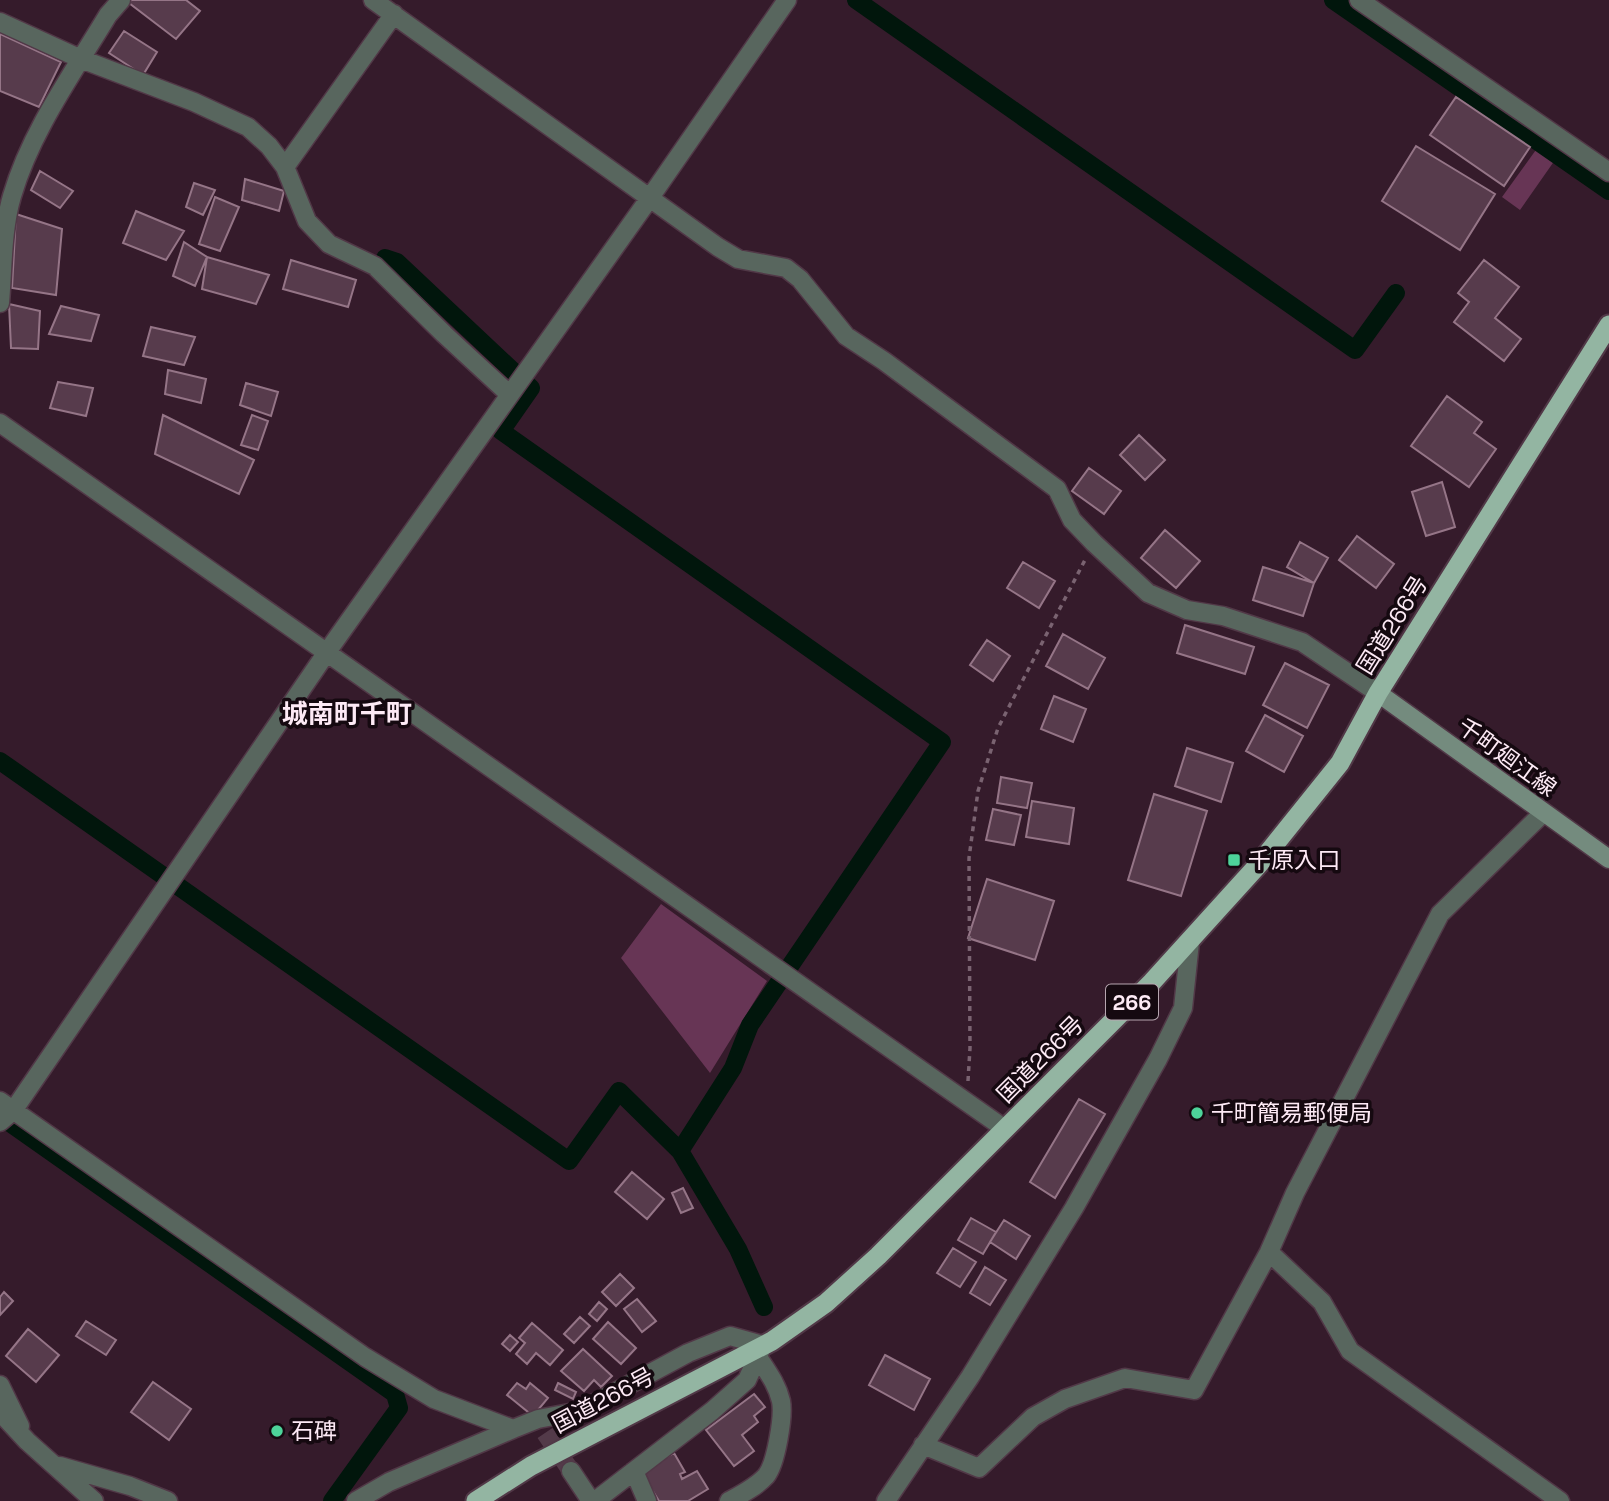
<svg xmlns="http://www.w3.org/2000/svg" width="1609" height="1501" viewBox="0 0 1609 1501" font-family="'Space Grotesk','Noto Sans JP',sans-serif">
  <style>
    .green { fill: #673555 }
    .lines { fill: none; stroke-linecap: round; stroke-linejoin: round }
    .canal { stroke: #01160c; stroke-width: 18 }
    .building { fill: #573b4c; stroke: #957587; stroke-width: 2 }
    .minor-tunnel { stroke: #533a49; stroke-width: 18; stroke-dasharray: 18 9; stroke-linecap: butt }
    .minor-casing { stroke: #513847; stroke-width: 21 }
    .tertiary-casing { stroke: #513847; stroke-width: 21 }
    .secondary-casing { stroke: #513847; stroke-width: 21 }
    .trunk-casing { stroke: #513847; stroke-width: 23 }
    .path { stroke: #7a6371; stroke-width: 3.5; stroke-dasharray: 5 5; stroke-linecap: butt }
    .minor { stroke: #58665e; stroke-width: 18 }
    .tertiary { stroke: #58665e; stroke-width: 18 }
    .secondary { stroke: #748b7e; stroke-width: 18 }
    .trunk { stroke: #93b5a2; stroke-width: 19 }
    .poi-dot { fill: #4dd39a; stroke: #150910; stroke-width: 2.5 }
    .labels { text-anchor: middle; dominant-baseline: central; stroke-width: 7; stroke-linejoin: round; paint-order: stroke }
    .shield { fill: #150910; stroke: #b7a6b0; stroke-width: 2 }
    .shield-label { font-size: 21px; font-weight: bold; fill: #fdeaf5 }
    .street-label { font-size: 23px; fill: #fdeaf5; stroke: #150910 }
    .poi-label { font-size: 23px; fill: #fdeaf5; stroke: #150910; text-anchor: start }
    .quarter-label { font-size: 26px; font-weight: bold; fill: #fdeaf5; stroke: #150910 }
  </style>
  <rect width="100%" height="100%" fill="#351b2b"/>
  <path class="green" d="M1538 147 1555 160 1520 210 1502 197Z
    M661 904 767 981 710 1073 621 958Z"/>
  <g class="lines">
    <path class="canal" d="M856 0 1355 350 1396 293
      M1333 0 1609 191
      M385 258 397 262 531 388 501 431 942 742 750 1025 733 1068 680 1151
      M0 761 569 1161 619 1091 680 1151 738 1249 764 1307
      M0 1116 395 1394 399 1408 332 1501"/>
  </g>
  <path class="building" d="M131 0H186L200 11 176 39 129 3Z
    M124 31 157 52 143 75 109 53Z
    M0 34 61 62 39 107 0 91Z
    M1456 97 1530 147 1504 186 1430 135Z
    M1416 146 1495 194 1460 250 1382 201Z
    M40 171 73 191 60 208 31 190Z
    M245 179 284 191 279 211 242 200Z
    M194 183 215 190 203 215 186 207Z
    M215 197 239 207 220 251 199 244Z
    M136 211 184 231 166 260 123 243Z
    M16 214 62 229 56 295 12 288Z
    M184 242 207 257 195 286 173 276Z
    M207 257 269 275 256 304 202 289Z
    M291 260 356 280 348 307 283 289Z
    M1484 260 1519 287 1495 318 1521 339 1504 361 1454 322 1469 302 1458 293Z
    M9 304 40 311 38 349 11 348Z
    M61 306 99 315 91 341 49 334Z
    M151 327 195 337 184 365 143 356Z
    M168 370 206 379 201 403 165 394Z
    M58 382 93 388 86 416 50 408Z
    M246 383 278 392 271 416 240 405Z
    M1447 396 1482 422 1474 433 1496 449 1469 487 1411 446Z
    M163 415 254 460 239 494 155 454Z
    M252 415 268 421 258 450 241 445Z
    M1139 435 1165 460 1145 480 1120 455Z
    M1089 468 1121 491 1104 514 1072 491Z
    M1442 482 1455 527 1426 536 1412 492Z
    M1165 530 1200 561 1176 588 1141 558Z
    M1357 536 1394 564 1376 588 1339 560Z
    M1300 542 1328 558 1314 583 1287 567Z
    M1023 562 1055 581 1039 608 1007 588Z
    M1263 567 1314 583 1303 616 1253 600Z
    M1185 625 1254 647 1245 674 1177 653Z
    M1063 634 1105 658 1088 689 1046 666Z
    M987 640 1010 656 993 681 970 665Z
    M1285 663 1329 685 1307 728 1263 705Z
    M1054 696 1086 709 1073 742 1041 729Z
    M1265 715 1303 736 1284 772 1246 751Z
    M1187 748 1233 763 1221 802 1175 786Z
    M1001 777 1032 783 1027 808 997 803Z
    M1154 794 1207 811 1181 896 1128 880Z
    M1032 801 1074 808 1069 844 1026 837Z
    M993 809 1021 815 1014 845 986 840Z
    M987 879 1054 901 1035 960 968 938Z
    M1079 1099 1105 1114 1055 1198 1030 1182Z
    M632 1172 664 1199 647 1219 615 1192Z
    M683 1188 693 1208 681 1213 672 1193Z
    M971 1218 996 1232 983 1254 958 1240Z
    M1004 1220 1030 1236 1016 1259 990 1242Z
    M953 1248 976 1262 960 1287 937 1273Z
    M985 1267 1006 1280 990 1305 970 1293Z
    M620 1274 634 1288 616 1306 602 1292Z
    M4 1292 13 1301 0 1315V1297Z
    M637 1299 656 1321 642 1332 624 1309Z
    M599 1302 607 1309 597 1321 589 1314Z
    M580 1317 590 1326 574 1343 564 1334Z
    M86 1321 116 1340 106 1355 76 1336Z
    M608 1322 636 1348 621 1364 593 1339Z
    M532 1323 563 1350 550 1365 536 1353 527 1364 516 1354 525 1343 519 1338Z
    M28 1329 59 1355 36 1382 6 1356Z
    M510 1335 518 1342 510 1351 502 1344Z
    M583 1349 612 1376 601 1387 594 1380 584 1391 561 1371Z
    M885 1355 930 1379 914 1410 869 1385Z
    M153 1382 191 1409 169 1440 131 1412Z
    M517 1383 526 1389 530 1383 548 1398 533 1416 507 1395Z
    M558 1383 576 1392 573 1399 555 1390Z
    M754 1394 765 1407 754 1416 758 1422 742 1435 754 1451 734 1466 706 1430Z
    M674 1453 685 1472 680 1474 682 1479 697 1471 708 1489 688 1501H659L641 1472Z"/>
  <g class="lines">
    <path class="minor-tunnel" d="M545 1433 571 1471"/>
    <defs>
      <path id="minor" d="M373 0 718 247 738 259 786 268 800 279 846 336 884 361 1057 489 1072 520 1094 543 1148 593 1187 610 1223 616 1302 642 1378 693
        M0 22 81 59 194 102 248 127 269 146 285 167 307 221 329 244 375 266 444 334 509 394
        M285 167 394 14
        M0 303C3 268 2 230 12 196 31 131 73 73 108 15L121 0
        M0 423 1005 1129
        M0 1101 365 1357 434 1399 513 1429
        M0 1122 13 1111 327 652 649 199 787 0
        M1269 1252 1322 1302 1350 1351 1560 1501
        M0 1385 20 1426
        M0 1412 27 1441 94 1501
        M923 1445 979 1468 1033 1417 1065 1399 1125 1378 1194 1390 1269 1252 1295 1193 1440 914 1543 813
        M60 1466 130 1486 168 1501
        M571 1471 591 1501
        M634 1471 647 1501
        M356 1501 389 1482 513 1429 538 1419 580 1411 688 1353 730 1336 763 1345 747 1380 712 1411 595 1501
        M729 1501C742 1494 756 1487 766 1476 776 1464 784 1416 781 1401 777 1384 767 1371 758 1357
        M886 1501 970 1377 1074 1208 1158 1059 1183 1008 1190 942"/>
      <path id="tertiary" d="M1359 0 1609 172"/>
      <path id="secondary" d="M1378 693 1609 859"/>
      <path id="trunk" d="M476 1501 531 1466 772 1341 826 1303 878 1256 1152 982 1259 864 1340 763 1378 693 1609 325"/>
    </defs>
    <use href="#minor" class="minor-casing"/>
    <use href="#tertiary" class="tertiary-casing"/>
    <use href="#secondary" class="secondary-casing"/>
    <use href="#trunk" class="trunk-casing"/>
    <path class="path" d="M968 1081 970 1048 969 858 978 791 998 728 1086 558"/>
    <use href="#minor" class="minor"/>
    <use href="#tertiary" class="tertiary"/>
    <use href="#secondary" class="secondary"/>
    <use href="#trunk" class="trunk"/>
  </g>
  <g class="poi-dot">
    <rect x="1227" y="853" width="14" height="14" rx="3.5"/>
    <circle cx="1197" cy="1113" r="7"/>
    <circle cx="277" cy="1431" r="7"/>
  </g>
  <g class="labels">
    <rect class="shield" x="1106" y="984.5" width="52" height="35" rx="5"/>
    <g class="shield-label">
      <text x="1132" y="1002">266</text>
    </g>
    <g class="street-label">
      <text transform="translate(1392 625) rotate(-58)">国道266号</text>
      <text transform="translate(1507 757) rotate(36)">千町廻江線</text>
      <text transform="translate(1040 1059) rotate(-45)">国道266号</text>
      <text transform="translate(603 1400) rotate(-28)">国道266号</text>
    </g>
    <g class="poi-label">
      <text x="1248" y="860">千原入口</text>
      <text x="1211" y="1113">千町簡易郵便局</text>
      <text x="291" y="1431">石碑</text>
    </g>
    <g class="quarter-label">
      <text x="347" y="714">城南町千町</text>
    </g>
  </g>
</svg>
